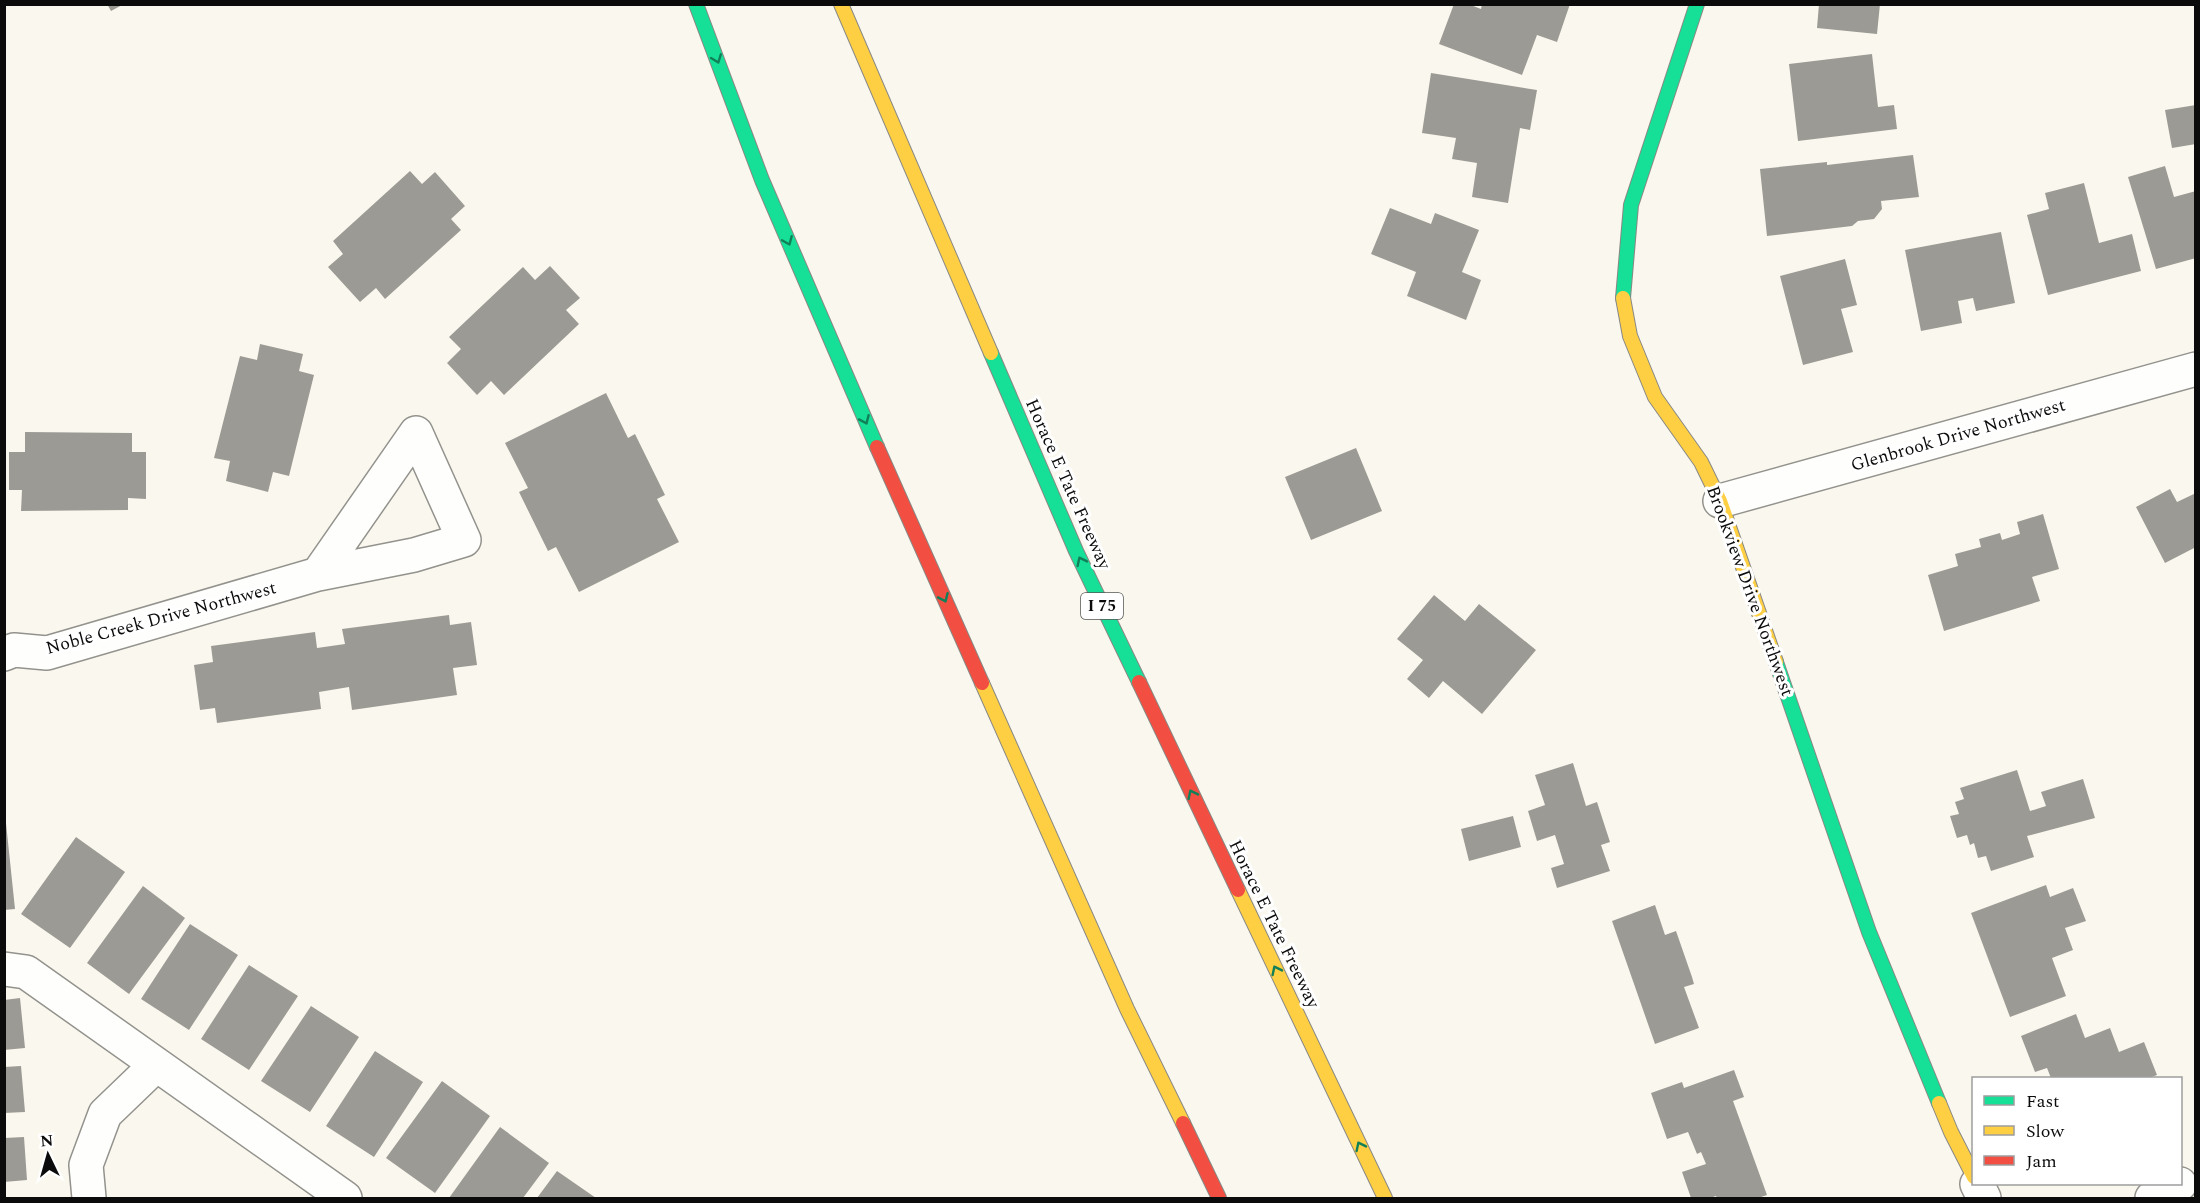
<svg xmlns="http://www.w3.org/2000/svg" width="2200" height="1203" viewBox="0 0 2200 1203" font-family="Spectral,serif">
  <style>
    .building { fill: #9c9a94 }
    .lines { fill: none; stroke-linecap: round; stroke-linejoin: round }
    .street-casing { stroke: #93928d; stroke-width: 36 }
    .fast-casing { stroke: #898884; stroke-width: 16 }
    .slow-casing { stroke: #898884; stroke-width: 16 }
    .jam-casing { stroke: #898884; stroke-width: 16 }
    .street { stroke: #fefefc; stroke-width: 33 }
    .fast { stroke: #16e098; stroke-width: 14 }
    .slow { stroke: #ffcf43; stroke-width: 14 }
    .jam { stroke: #f24e42; stroke-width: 14 }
    .oneway { stroke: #118059 }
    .labels { text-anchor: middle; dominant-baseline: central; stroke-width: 6; stroke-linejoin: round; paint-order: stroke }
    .shield { fill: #fff; stroke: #545454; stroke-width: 1.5 }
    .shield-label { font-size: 16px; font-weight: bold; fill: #0b0b0b }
    .street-label { font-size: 18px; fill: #0b0b0b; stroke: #fff }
  </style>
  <rect width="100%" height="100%" fill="#faf8ee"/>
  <path class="building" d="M107 4H124L111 11Z
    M1454 4H1468L1481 9 1482 4H1570L1557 42 1537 35 1522 75 1439 44Z
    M1819 4H1880L1877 34 1817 28Z
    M1872 54 1878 107 1894 105 1897 129 1798 141 1789 64Z
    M1431 73 1537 90 1530 130 1520 128 1508 203 1472 197 1477 163 1452 159 1456 138 1422 133Z
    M2196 105V144L2172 148 2165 110Z
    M1913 155 1919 197 1881 201 1882 209 1874 219 1858 221 1852 226 1767 236 1760 169 1827 162V165Z
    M2165 166 2174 197 2196 191V258L2156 269 2128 177Z
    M410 171 422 184 435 172 465 206 451 219 461 230 385 299 376 288 360 302 328 267 343 254 333 241Z
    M2084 183 2099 243 2132 234 2141 271 2048 295 2027 215 2049 209 2045 193Z
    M1390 208 1431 224 1435 213 1479 230 1462 272 1481 280 1466 320 1407 296 1416 272 1371 254Z
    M2001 232 2015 303 1976 311 1973 298 1958 301 1962 323 1921 331 1905 250Z
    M1845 259 1857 305 1841 309 1853 352 1803 365 1780 276Z
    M550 266 580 298 566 310 579 324 504 395 491 381 477 395 447 363 461 349 449 337 523 267 535 280Z
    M260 344 303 354 299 371 314 375 289 476 273 472 268 492 226 481 230 461 214 458 240 356 257 360Z
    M606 393 628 438 635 434 665 495 657 499 679 542 579 592 556 547 548 551 519 492 528 488 505 443Z
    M25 432 132 433V452H146V499L128 498V510L21 511 22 490H9V452H25Z
    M1356 448 1382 511 1311 540 1285 477Z
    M2170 489 2177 502 2196 493V547L2165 563 2136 507Z
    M2043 514 2059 569 2032 577 2040 601 1944 631 1928 575 1958 566 1955 554 1981 547 1979 539 2000 533 2002 540 2020 534 2017 522Z
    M1434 595 1465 621 1479 604 1536 650 1482 714 1443 681 1429 698 1407 679 1423 660 1397 639Z
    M449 615 450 625 471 622 477 665 453 668 457 695 352 710 349 687 319 692 321 709 217 723 215 708 200 710 194 665 213 662 211 646 315 632 317 648 345 644 342 629Z
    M1573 763 1586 806 1597 802 1610 842 1601 845 1610 871 1557 888 1551 868 1564 864 1555 835 1537 841 1528 811 1545 805 1535 775Z
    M2017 770 2030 811 2046 806 2041 792 2083 779 2095 818 2027 836 2034 857 1991 871 1986 856 1978 858 1974 843 1970 845 1967 835 1957 838 1950 816 1959 814 1955 802 1964 799 1960 788Z
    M1513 816 1521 847 1469 861 1461 829Z
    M4 823H6L15 909 4 910Z
    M76 837 125 872 70 948 21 914Z
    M2046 885 2050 897 2073 888 2086 921 2065 928 2073 950 2052 958 2066 996 2010 1017 1971 913Z
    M143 886 185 918 129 994 87 963Z
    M1655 905 1665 935 1676 931 1692 977 1694 984 1684 987 1699 1028 1655 1044 1612 921Z
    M190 924 238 955 189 1030 141 999Z
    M249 965 298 996 249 1070 201 1039Z
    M20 998 25 1048 4 1050V1000Z
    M311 1006 359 1037 310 1112 261 1081Z
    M2076 1014 2085 1038 2110 1028 2119 1052 2144 1042 2157 1075 2149 1078H2051L2047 1068 2035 1072 2021 1036Z
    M375 1051 423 1082 374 1157 326 1126Z
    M21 1066 25 1112 4 1113V1067Z
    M1734 1070 1744 1097 1733 1101 1767 1195 1758 1198H1717L1716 1196 1710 1198H1691L1682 1172 1706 1164 1701 1152 1697 1154 1688 1132 1667 1139 1651 1093 1682 1082 1684 1088Z
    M442 1081 490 1116 435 1193 386 1158Z
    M500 1127 549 1163 523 1198H449Z
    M24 1137 27 1180 4 1182V1138Z
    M557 1171 596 1198H537Z"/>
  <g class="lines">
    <defs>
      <path id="street" d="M1720 501 2196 369
        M318 574 416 433
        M4 654 14 650 47 653 318 574 414 555 464 540 416 433
        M4 969 26 972 345 1198
        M1977 1184 1984 1198
        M89 1198 86 1165 105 1114 156 1065
        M2152 1198 2180 1184"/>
      <path id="fast" d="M696 4 762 180 877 447
        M1623 298 1631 205 1697 4
        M991 353 1076 551 1139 682
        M1776 662 1869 932 1939 1103"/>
      <path id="slow" d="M841 4 991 353
        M1623 298 1630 336 1655 397 1701 462 1720 501 1776 662
        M982 683 1127 1009 1183 1123
        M1238 890 1385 1198
        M1939 1103 1951 1132 1974 1177"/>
      <path id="jam" d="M877 447 982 683
        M1139 682 1238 890
        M1183 1123 1219 1198"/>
    </defs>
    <use href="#street" class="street-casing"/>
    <use href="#fast" class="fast-casing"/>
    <use href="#slow" class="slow-casing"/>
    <use href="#jam" class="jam-casing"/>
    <use href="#street" class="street"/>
    <use href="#fast" class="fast"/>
    <use href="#slow" class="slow"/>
    <use href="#jam" class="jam"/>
  </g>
  <defs><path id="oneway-chevron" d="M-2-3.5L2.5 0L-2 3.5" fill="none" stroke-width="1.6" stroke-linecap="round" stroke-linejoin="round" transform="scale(1.5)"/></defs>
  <g class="oneway">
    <use href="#oneway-chevron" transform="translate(717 59) rotate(69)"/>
    <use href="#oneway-chevron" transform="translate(788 241) rotate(67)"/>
    <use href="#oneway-chevron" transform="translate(865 420) rotate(66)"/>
    <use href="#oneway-chevron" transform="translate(1081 561) rotate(-116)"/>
    <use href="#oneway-chevron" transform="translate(944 598) rotate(66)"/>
    <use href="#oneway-chevron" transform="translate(1192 794) rotate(-116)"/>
    <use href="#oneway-chevron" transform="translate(1276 970) rotate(-116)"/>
    <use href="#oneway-chevron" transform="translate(1360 1146) rotate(-116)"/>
  </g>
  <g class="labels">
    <rect class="shield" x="1081" y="593" width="42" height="26" rx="4.5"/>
    <g class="shield-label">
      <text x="1102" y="606">I 75</text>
    </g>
    <g class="street-label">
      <text transform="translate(1958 435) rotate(-16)">Glenbrook Drive Northwest</text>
      <text transform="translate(1068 484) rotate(66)">Horace E Tate Freeway</text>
      <text transform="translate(1750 591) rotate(70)">Brookview Drive Northwest</text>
      <text transform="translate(161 618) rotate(-15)">Noble Creek Drive Northwest</text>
      <text transform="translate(1274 924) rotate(64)">Horace E Tate Freeway</text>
    </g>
  </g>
  <rect width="2200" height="1203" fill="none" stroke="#0b0b0b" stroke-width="12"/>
  <rect x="1972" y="1077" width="210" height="108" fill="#ffffff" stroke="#9d9d9d" stroke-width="1.5"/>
  <rect x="1984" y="1096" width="30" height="9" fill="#16e098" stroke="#9d9d9d" stroke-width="1.5"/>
  <text x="2026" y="1107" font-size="18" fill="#0b0b0b">Fast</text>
  <rect x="1984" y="1126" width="30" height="9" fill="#ffcf43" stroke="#9d9d9d" stroke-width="1.5"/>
  <text x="2026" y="1137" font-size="18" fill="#0b0b0b">Slow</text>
  <rect x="1984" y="1156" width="30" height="9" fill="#f24e42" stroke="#9d9d9d" stroke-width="1.5"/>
  <text x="2026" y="1167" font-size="18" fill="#0b0b0b">Jam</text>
  <g transform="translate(48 1155) rotate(355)" stroke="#ffffff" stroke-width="4.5" paint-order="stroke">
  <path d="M0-4.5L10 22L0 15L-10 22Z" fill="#0b0b0b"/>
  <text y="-9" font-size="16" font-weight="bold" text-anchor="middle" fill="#0b0b0b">N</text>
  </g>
</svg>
